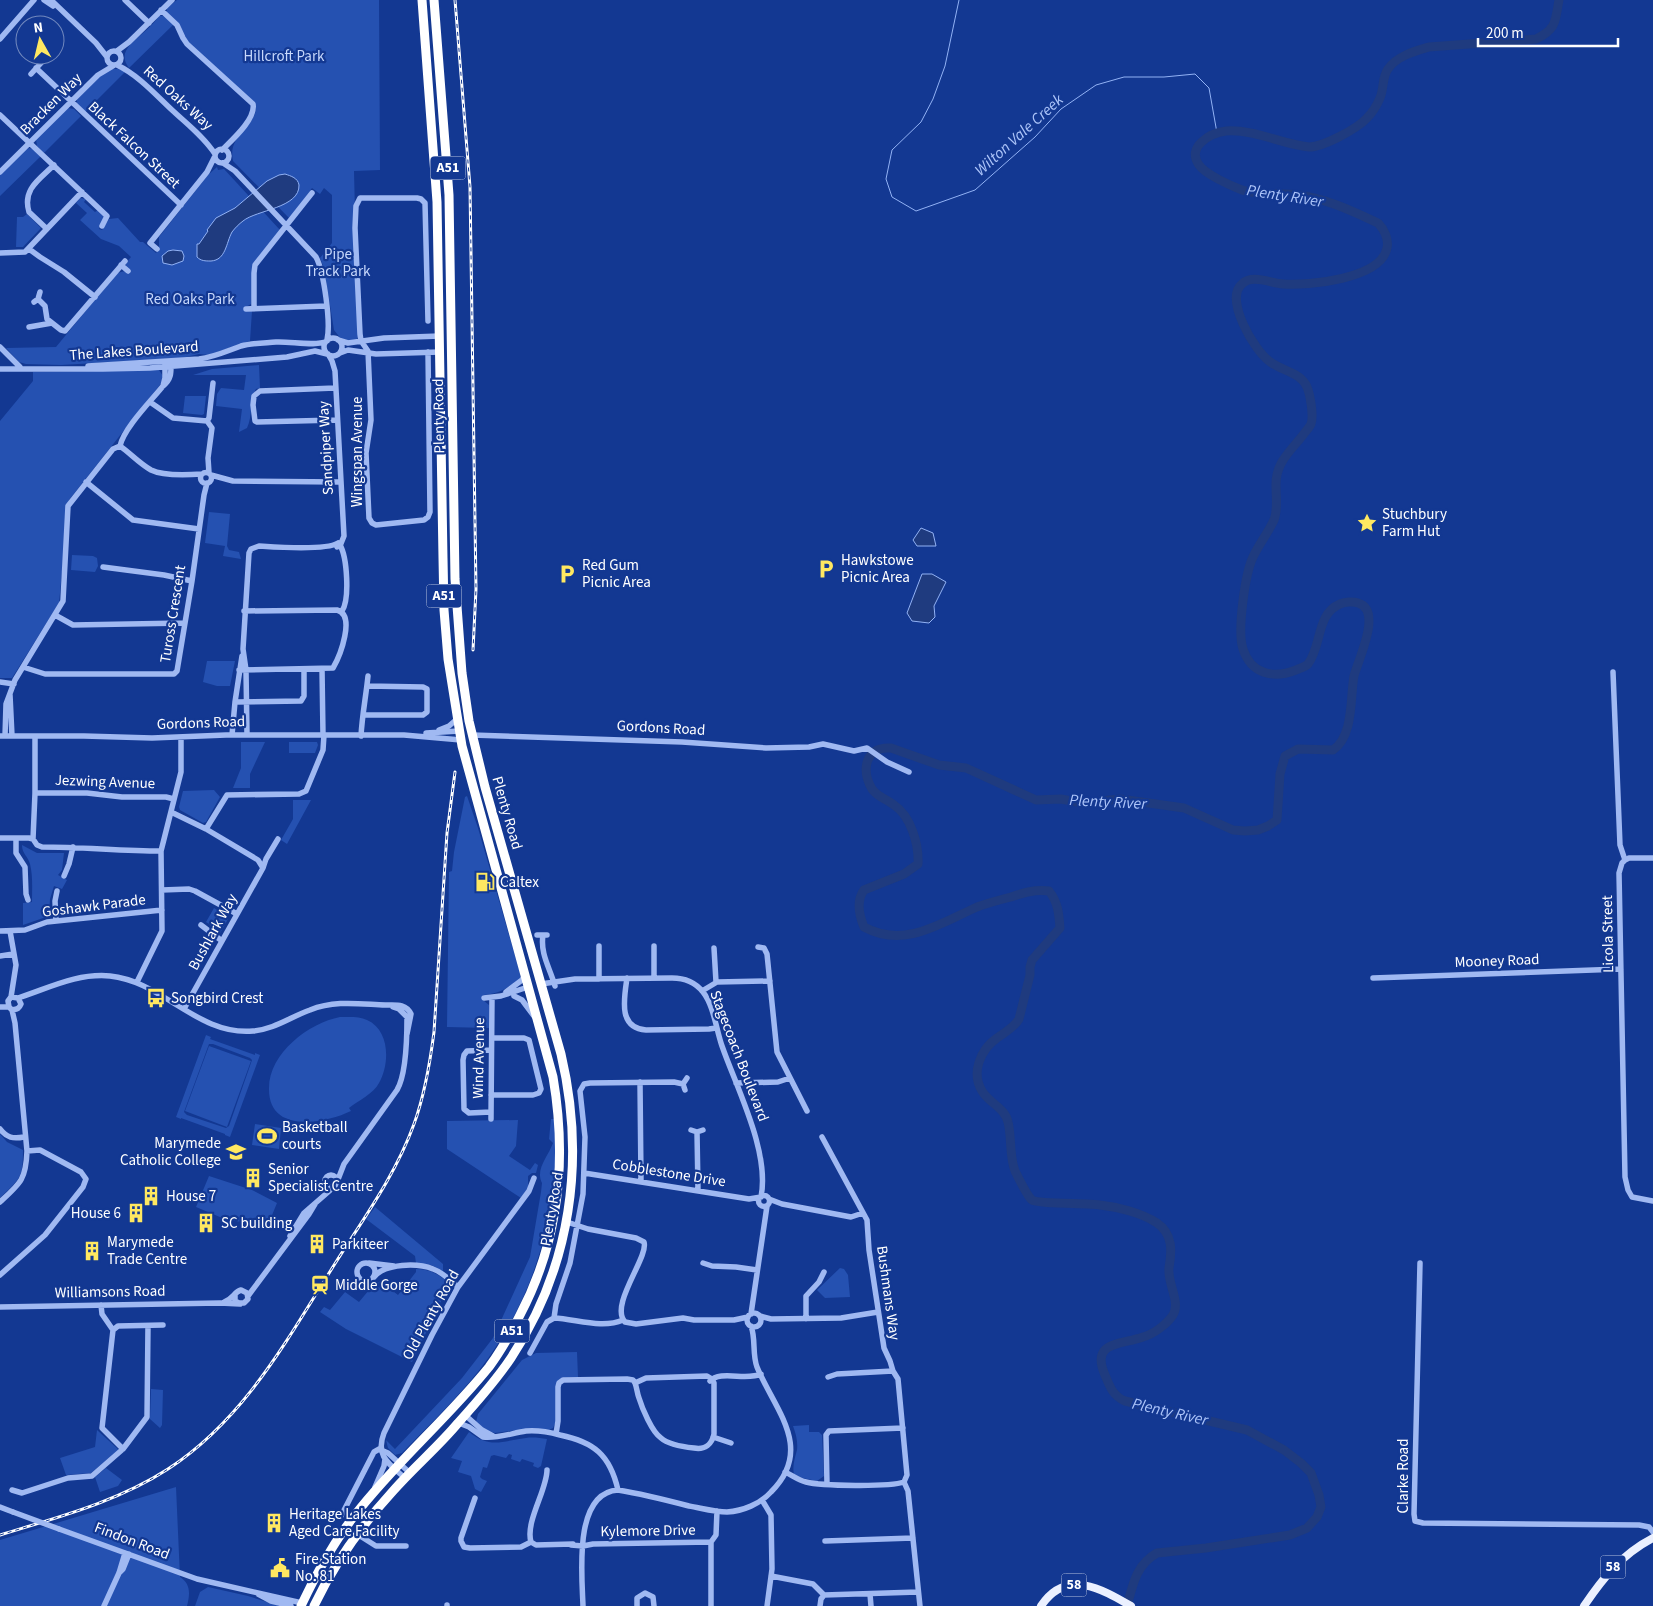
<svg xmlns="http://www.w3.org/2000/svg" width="1653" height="1606" viewBox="0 0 1653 1606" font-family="'Source Sans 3',sans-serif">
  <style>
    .green { fill: #2551b1; fill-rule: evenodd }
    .water { fill: #1f3b7f; stroke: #92b2f5 }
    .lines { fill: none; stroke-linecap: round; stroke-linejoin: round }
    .stream { stroke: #92b2f5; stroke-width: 1 }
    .river { stroke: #1f3b7f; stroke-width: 9 }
    .minor { stroke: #a0b9f2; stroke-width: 5.5 }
    .major { stroke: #ebf0ff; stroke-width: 8 }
    .highway { stroke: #fff; stroke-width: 9 }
    .rail-casing { stroke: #fff; stroke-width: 3 }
    .rail { stroke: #133892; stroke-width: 1; stroke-dasharray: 4; stroke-linecap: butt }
    .minor-bridge { stroke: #a0b9f2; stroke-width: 5.5 }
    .labels { text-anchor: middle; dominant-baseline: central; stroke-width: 4.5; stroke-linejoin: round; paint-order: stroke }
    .shield { fill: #133892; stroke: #b8c3de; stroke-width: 1 }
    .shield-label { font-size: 14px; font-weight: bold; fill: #fff }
    .park-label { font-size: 15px; fill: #c7d8fc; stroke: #133892 }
    .street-label { font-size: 15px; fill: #fff; stroke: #133892 }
    .poi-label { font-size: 15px; fill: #fff; stroke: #133892; text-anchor: start }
    .water-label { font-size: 16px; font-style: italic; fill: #acc4f9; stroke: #133892 }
  </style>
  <rect width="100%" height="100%" fill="#133892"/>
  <path class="green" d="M177 0H379L380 170 354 171 358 337 356 340H347L341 339 334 330 324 268 320 258 332 243V195L324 188 320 194 312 188 290 219 233 161C227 134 257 127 256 106L188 42 167 13V8Z
    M159 16H163L174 24 129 68C117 53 132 42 143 33 149 28 156 21 159 16Z
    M111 69H118L126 71 85 112 77 105V99L103 73Z
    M68 108 74 109 81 116 44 153 37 146 36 139Z
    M29 148 33 149 41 156 0 196V175L26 149Z
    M217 167 218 170 224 169 280 230 257 259 251 304 246 307 252 311 250 341 208 355 199 354 182 358 61 365 26 364 19 362 6 348 56 347 117 273 125 271 126 263 131 257 119 246 101 239 80 220 87 213 76 203 80 198 86 199 84 202 95 212 98 210 104 217 99 229 102 230 109 219 118 218 140 242H143L156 253 159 249V237L208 175Z
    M27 214 41 228 23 247H16L17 217H23Z
    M259 365 260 388 256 389C249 401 253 416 247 428L239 432 242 409 216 406 217 394 221 388 244 390 246 375H193L212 369Z
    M159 370 163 376V381L69 500 59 603 12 678H0V421L33 381V372Z
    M185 396H206L204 414 202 415 183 413Z
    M209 512 230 514 227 546 229 550 239 552 241 559 223 556 225 546 205 543Z
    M72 555 93 556 97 558 98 566 95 572 71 570Z
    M207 661H235L230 686H217L203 682Z
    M241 742H265L250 774V788H233L241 768Z
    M289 742H317L318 745 315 753H289Z
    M214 790 220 797 206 822 203 823 180 810 179 807 183 791Z
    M467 796 478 828 520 973V979C508 988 498 994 483 995V1000L489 1005V1028L447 1027 449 872 452 871 454 852 465 797Z
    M293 800H311L287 844 281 840 293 819Z
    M22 845 37 853H64L62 870 58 875 67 880 62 889 54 886 50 899 49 916 23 925V903L32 902C32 889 33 876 30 864 28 856 22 854 22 845Z
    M214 908 227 916 228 919 219 935C213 931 212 925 206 922Z
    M340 1017C349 1017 359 1016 367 1020 390 1030 390 1064 379 1083 374 1093 358 1101 349 1108L351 1111C324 1124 268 1134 269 1088 269 1053 309 1023 340 1017Z
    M206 1035 211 1037 210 1039 255 1055V1053L260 1055 230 1137 225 1135V1134L181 1118V1119L176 1117ZM209 1044H213L250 1058 252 1060 229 1126 226 1128 187 1115 184 1112Z
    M209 1046 251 1061 227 1127 185 1111Z
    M551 1119H555C560 1204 538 1288 489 1357 464 1392 432 1422 402 1453L395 1455 388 1448 386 1440 395 1449 462 1378 493 1338 530 1257 541 1192 542 1183C535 1169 548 1157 553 1143L549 1139Z
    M518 1120 516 1146 509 1156 530 1170 535 1163 538 1165 536 1173H532L528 1176V1188L521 1198 447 1149V1121Z
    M255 1124 281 1128 279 1149 252 1145Z
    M0 1134 7 1142 23 1150C23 1179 20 1178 0 1198Z
    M209 1176 252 1190 277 1203 270 1220 265 1224H258L227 1220 196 1207Z
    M375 1207 443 1264V1271L431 1265 416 1263 415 1256 366 1219Z
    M840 1268 844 1269 848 1275 850 1297 825 1298 817 1290Z
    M416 1269C429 1269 438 1274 448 1282L442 1299 412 1362 346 1329 320 1312 324 1307 330 1310 345 1292 359 1302 369 1290 380 1281 398 1295 416 1272Z
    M577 1352 578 1377 561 1378 556 1383V1421L553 1428 549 1430 526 1429 495 1433 485 1430 476 1422 478 1414 522 1360 536 1353Z
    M151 1389 163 1390 162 1425 160 1428 150 1419Z
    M809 1425V1432H819L822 1435 824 1476 817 1481 802 1478 794 1474C792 1466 795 1458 797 1450 798 1442 796 1434 793 1426Z
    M97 1430 119 1450 91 1473 66 1475 60 1458 95 1447Z
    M469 1432C490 1449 502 1441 526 1438 533 1437 540 1438 547 1439L541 1466 538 1468 533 1466 534 1463 522 1459 520 1462 511 1459 512 1455 509 1454 506 1458 494 1455 491 1456 487 1468 483 1467 480 1477 482 1479 487 1481 481 1492 475 1489 471 1476 458 1472 462 1461 451 1458Z
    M106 1468 122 1480 118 1486 100 1492 95 1477Z
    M176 1487 180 1577C191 1584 190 1594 187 1606H0V1540Z
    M208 1587 248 1596 280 1606H195L200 1592Z"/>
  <path class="water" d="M285 174C291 176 298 178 299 185 300 208 256 210 243 221 239 224 235 228 232 232 226 243 226 260 211 261 205 261 201 261 197 257V244H199L208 231 207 230 216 218 235 208 267 181 279 175Z
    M173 250 182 251 184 256 183 261 172 265 163 263 162 256 168 251Z
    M921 528 933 533 936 546H917L913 540Z
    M922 574H932L946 582 934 606 935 617 929 623 912 621 907 613Z"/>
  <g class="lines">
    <path class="stream" d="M959 0 945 66 933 99 921 122 892 150 886 179 892 197 916 211 975 190 1035 137 1061 109 1096 85 1124 77H1164L1195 74 1209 88 1217 133"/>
    <path class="river" d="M1127 1606C1133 1584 1136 1565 1157 1553L1206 1548 1290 1535 1307 1528 1317 1517 1321 1507 1319 1495 1311 1473 1301 1463 1284 1450 1247 1430 1125 1401C1113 1396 1110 1387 1105 1375 1090 1341 1121 1345 1143 1337 1154 1334 1167 1324 1173 1315 1181 1302 1167 1283 1169 1268 1172 1251 1173 1234 1157 1223 1142 1213 1118 1207 1100 1205 1088 1203 1037 1204 1032 1200 1027 1196 1018 1177 1015 1171 1009 1155 1012 1138 1008 1122 1005 1108 989 1103 982 1091 971 1073 980 1050 997 1038 1005 1032 1014 1028 1019 1019L1030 975V967L1032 960 1060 928C1059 914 1058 902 1049 891 1035 889 1023 893 1011 897 999 900 988 903 977 907 941 923 904 949 864 927 859 915 856 901 864 890L904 874 918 864C919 845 911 816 894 805 887 799 877 797 872 789 861 770 865 746 891 748L939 765 966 768 1036 800 1061 799 1082 803 1120 799 1184 808 1233 830 1245 831 1258 830 1268 826 1277 820 1280 774 1285 756 1298 749 1333 750C1354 736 1350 697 1354 676 1358 660 1383 610 1358 603 1353 601 1345 602 1340 604 1316 614 1322 646 1308 664 1305 667 1300 668 1296 670 1273 679 1251 674 1243 649 1237 631 1245 574 1253 557 1259 544 1268 533 1274 520 1278 510 1276 498 1276 487 1275 463 1289 453 1303 435 1305 432 1310 427 1311 424 1314 416 1310 394 1307 387 1301 372 1281 371 1269 361 1254 350 1224 299 1242 284 1252 274 1270 283 1283 284 1308 286 1381 279 1387 248 1389 239 1384 229 1378 223 1352 211 1327 199 1299 195 1281 192 1259 196 1242 190 1231 186 1205 174 1199 165 1186 147 1210 133 1226 131 1254 129 1281 144 1309 147 1323 147 1357 129 1367 118 1372 113 1377 105 1380 98 1384 89 1382 77 1388 69 1397 56 1415 51 1429 47L1536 39C1557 29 1555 21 1559 0"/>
    <path class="minor" d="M44 0 53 6
      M51 0 96 43 107 57
      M125 0 149 23
      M161 10 177 25 183 38 187 44 253 104C256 119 232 140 222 150
      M0 39 34 0
      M107 58a7 7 0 1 1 14 0a7 7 0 1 1-14 0Z
      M117 51 129 42 172 0
      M117 65C138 75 155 94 172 110 187 124 204 137 215 154
      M36 68 181 205
      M31 74 41 63
      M0 115 107 216 102 226
      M215 156a7 7 0 1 1 14 0a7 7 0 1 1-14 0Z
      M223 163 235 171 316 257C324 272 331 323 327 340
      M0 172 98 75 113 66
      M47 229 29 212C22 189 40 179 54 165
      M29 249 40 257 64 272 95 297
      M157 249 150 243 207 172 215 156
      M0 253 25 252 82 192
      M121 265 128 271
      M38 299 45 306 47 319 61 330 65 331 125 261
      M34 302 38 299 40 292
      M246 309 326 306
      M254 309V273L255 265 312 193
      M29 327 52 323
      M324 347a9 9 0 1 1 18 0a9 9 0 1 1-18 0Z
      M338 340 348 343 384 338 440 336
      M0 347 20 367
      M428 352 430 512 428 517 424 520 376 525 372 523 369 518 366 453 371 420 368 351 361 341 360 334 355 228 356 206 360 198H417L421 199 425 203 428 321
      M340 353 348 350 376 354 440 352
      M328 354 332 361 335 371 344 536 340 546 337 547
      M88 366 199 359C214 357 227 351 241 346 252 343 265 343 276 342 290 341 317 347 327 341
      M0 369H103L150 368 287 357 315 351 327 354
      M163 386 165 378V364
      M335 388 260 391 254 396 253 405 255 421 257 422 336 420
      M150 402 173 418 207 421 212 428 208 458 209 473
      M207 421 209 418 213 383
      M120 446C130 453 140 464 151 470 163 476 188 475 202 474
      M200.5 478a5.5 5.5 0 1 1 11 0a5.5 5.5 0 1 1-11 0Z
      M211 475 233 481 340 482
      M86 482 133 520 199 529
      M340 545C347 557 350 599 342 611
      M103 567 164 575 192 581
      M55 615 73 625 185 623
      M23 667 45 674H174L177 671 192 581 204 495 207 483
      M322 669 323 735
      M239 670 333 668C340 656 356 615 337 610L244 611
      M1613 672 1620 845 1625 860
      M0 682 14 684
      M10 695 12 736
      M235 702 301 701 304 696V669
      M363 715H423L427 712V689L423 687 367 686
      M439 730 449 726 457 719
      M426 733 459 731
      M232 735 235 702 242 656
      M247 735 246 670 243 649 249 553 251 549 259 546C275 547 325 551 338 543
      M472 735 682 742 766 748 809 747 823 744 854 751 867 748 887 762 909 772
      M0 736H84L152 738 226 735H404L461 740
      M5 736 6 704 15 680 63 601 68 506 113 449 120 446C124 428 151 401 163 386 172 379 171 372 171 361
      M361 736C362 716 366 696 368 676
      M35 793H87L122 797H166L174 799
      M171 812 206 829 258 860 263 868 184 1009
      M206 829 227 795 299 794 306 791 323 750 324 735
      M0 838H29L33 839 37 845 42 847C82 847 121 851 161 851
      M16 838V853L25 867 26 894 28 900
      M33 839 35 793V736
      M1625 860 1622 863 1619 873 1625 1177 1628 1190 1632 1197 1653 1201
      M1625 860 1629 858H1653
      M263 868 266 859 278 839
      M64 876 69 864 73 847
      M162 890 189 889 195 891 237 914
      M56 921 55 901 57 891
      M201 925 222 941
      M0 931 25 930 47 922 162 910
      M10 931 16 965 11 997
      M537 935H547
      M543 935C540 954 550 968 555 986
      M599 946V979
      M654 946V978
      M758 947 764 948 767 954 777 1052 807 1111
      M714 948 716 982
      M0 956 13 954
      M627 978C624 999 618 1028 646 1030L709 1029 716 1028
      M1373 978 1621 969
      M137 982 162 931 161 851 181 772V738
      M541 984 575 979 672 978C684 978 695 982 703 992 714 1006 716 1029 722 1046 737 1089 770 1152 761 1197
      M702 991 717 982 770 981
      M506 992 522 980 525 975
      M514 996 522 1000 534 1016
      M18 998 21 1004C19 1009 17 1009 12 1010L9 1007 8 1001 11 997 18 998C49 988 77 973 110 976 162 981 198 1036 253 1031 275 1029 290 1017 310 1010 335 1000 359 1004 385 1005 395 1005 406 1003 411 1014L407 1034
      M484 998 501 996 528 987
      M0 1007H9
      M640 1082 641 1181
      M736 1083 778 1082 790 1078
      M685 1090 683 1084 687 1078
      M491 1095H533L539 1093 541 1089 529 1040 524 1038H492
      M491 1112 469 1113 464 1109 463 1060 464 1055 467 1051 491 1050
      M491 1119 492 998
      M0 1129C7 1138 13 1139 24 1137
      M691 1130 697 1132 703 1130
      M697 1132 698 1190
      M822 1137 867 1220 869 1250 884 1348 890 1361 893 1371 898 1379 907 1475 904 1482 908 1491 920 1606
      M584 1173 749 1199 761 1197
      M325 1181a6 6 0 1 1 12 0a6 6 0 1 1-12 0Z
      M337 1182 344 1164 397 1090C406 1075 407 1035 407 1017L399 1009 393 1007
      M758.5 1201a5.5 5.5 0 1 1 11 0a5.5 5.5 0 1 1-11 0Z
      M769 1199 782 1204 851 1217 863 1213
      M0 1202C21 1183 26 1179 27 1151L15 1023 12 1010
      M567 1222 588 1229 636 1238 644 1242C649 1257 609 1305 625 1322L636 1324 683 1318 694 1320H734L748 1317
      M290 1236 304 1213 335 1186
      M357 1272a9 9 0 1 1 18 0a9 9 0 1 1-18 0Z
      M369 1263 394 1266
      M703 1263 712 1266 736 1267 757 1270
      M1420 1263 1414 1514 1415 1521 1423 1523 1639 1525 1649 1527 1653 1532
      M0 1275 45 1235 83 1187 86 1179 81 1172 40 1150 27 1151
      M374 1277C385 1263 418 1263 433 1269 442 1272 450 1280 458 1287
      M248 1296 309 1214 315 1204
      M224 1302C233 1299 234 1292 241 1290L247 1293 248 1299 244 1303H239L235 1301V1295
      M101 1305 102 1314 113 1330 102 1428 123 1449
      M0 1307 220 1303 240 1304
      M747 1320a7 7 0 1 1 14 0a7 7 0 1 1-14 0Z
      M751 1314 767 1206
      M760 1316 771 1319 841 1318 878 1312
      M554 1318C576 1319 602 1329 623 1320
      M806 1319V1296L819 1282 824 1272
      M113 1330 118 1326 163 1325
      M530 1353 547 1322 554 1318 556 1304 570 1263 583 1194 585 1137 580 1091 584 1084 590 1083 674 1082 683 1084
      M828 1377 837 1374 893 1371
      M710 1381C720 1370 747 1381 761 1374
      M465 1415 482 1430 493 1436
      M459 1423 469 1427 483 1437C497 1439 512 1433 526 1431 538 1430 549 1432 560 1435 594 1442 610 1455 618 1490
      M556 1434 558 1421V1387L559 1383 563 1380 627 1379 633 1380 635 1383 646 1378 707 1376 712 1379 714 1383V1434C712 1444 705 1450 694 1448 684 1447 669 1445 661 1438 652 1432 642 1408 639 1398 637 1393 637 1388 635 1383
      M713 1437 731 1443
      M381 1450 388 1453 410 1473
      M785 1472C792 1475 798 1480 806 1482 821 1486 890 1487 904 1482
      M405 1478C389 1464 375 1456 384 1433L432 1335 458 1287 529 1191 534 1178
      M827 1484 826 1435 829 1431 903 1428
      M375 1487 384 1466 385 1459
      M12 1490 22 1493 68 1478 92 1476 123 1449 147 1417 148 1326
      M475 1498 461 1538V1541L464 1547 470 1548 521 1547 531 1542
      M762 1500 771 1515 772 1569 767 1606
      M0 1507 13 1512
      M340 1518 374 1452 381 1448
      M59 1529 197 1579 302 1603
      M357 1534 376 1546H406
      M825 1541 913 1538
      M531 1542C525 1522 547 1490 547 1470
      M531 1542 536 1545 573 1544
      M571 1545 583 1546 593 1544 711 1542 716 1535 717 1511
      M119 1573 123 1569 129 1554
      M771 1576 813 1584 824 1595 918 1592
      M258 1594 271 1601 291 1606
      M870 1594 871 1606
      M447 1605V1606
      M104 1606 119 1573 125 1553
      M583 1606C582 1575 573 1493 618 1490 642 1494 666 1500 689 1506 701 1508 714 1512 727 1512 743 1511 760 1504 771 1492 815 1448 774 1409 757 1367 752 1354 756 1339 751 1326
      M637 1606V1598L645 1593 653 1597 654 1606
      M711 1606V1542
      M820 1606 821 1599 824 1595"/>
    <path class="major" d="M1041 1606C1066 1568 1102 1589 1131 1606
      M1584 1606C1603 1578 1622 1554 1653 1538"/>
    <path class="highway" d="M301 1606C316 1574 333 1543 355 1515 395 1463 447 1419 489 1367 501 1351 511 1333 520 1315 559 1241 567 1159 553 1077L462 746 448 659 444 610 443 558 437 202 422 0
      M314 1606C334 1564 361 1526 393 1491 414 1467 438 1447 458 1423 477 1402 495 1382 511 1358 571 1267 586 1160 561 1054L485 787 469 721 462 673 455 579 449 195 434 0"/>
    <defs>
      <path id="rail" d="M455 0 470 187 476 589 473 650
        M0 1535C58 1517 117 1502 168 1469 245 1419 288 1338 336 1262 364 1218 396 1174 414 1124 425 1094 430 1063 434 1032L447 833 455 772"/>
    </defs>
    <use href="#rail" class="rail-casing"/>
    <use href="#rail" class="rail"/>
    <path class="minor-bridge" d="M13 1512 59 1529"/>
  </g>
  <defs>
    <symbol id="sight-bare" viewBox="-9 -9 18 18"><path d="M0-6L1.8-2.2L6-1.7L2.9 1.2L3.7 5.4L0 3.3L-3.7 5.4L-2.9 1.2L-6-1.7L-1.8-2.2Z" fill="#ffe861" stroke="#133892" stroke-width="2.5" paint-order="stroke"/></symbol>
    <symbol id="parking-bare" viewBox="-9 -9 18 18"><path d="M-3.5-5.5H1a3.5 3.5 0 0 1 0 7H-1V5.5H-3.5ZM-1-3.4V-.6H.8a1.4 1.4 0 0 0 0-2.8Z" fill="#ffe861" stroke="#133892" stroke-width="2.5" paint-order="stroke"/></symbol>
    <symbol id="fuel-bare" viewBox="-9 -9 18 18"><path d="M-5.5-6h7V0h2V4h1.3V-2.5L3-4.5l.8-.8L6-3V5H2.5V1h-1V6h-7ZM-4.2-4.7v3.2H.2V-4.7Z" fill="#ffe861" stroke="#133892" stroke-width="2.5" paint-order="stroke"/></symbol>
    <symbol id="bus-bare" viewBox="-9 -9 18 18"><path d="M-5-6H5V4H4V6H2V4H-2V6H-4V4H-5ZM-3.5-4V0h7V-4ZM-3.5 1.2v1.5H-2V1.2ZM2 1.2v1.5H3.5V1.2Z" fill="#ffe861" stroke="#133892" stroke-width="2.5" paint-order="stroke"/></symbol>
    <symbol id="stadium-bare" viewBox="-9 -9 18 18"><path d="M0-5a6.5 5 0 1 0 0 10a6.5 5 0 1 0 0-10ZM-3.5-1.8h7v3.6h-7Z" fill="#ffe861" stroke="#133892" stroke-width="2.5" paint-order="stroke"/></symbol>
    <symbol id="school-bare" viewBox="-9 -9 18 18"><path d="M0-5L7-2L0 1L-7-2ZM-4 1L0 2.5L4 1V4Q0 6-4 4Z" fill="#ffe861" stroke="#133892" stroke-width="2.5" paint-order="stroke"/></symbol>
    <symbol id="building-bare" viewBox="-9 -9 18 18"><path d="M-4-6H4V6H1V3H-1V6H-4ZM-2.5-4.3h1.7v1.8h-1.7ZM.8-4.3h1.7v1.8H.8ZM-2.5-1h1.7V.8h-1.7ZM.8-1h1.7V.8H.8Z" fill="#ffe861" stroke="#133892" stroke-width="2.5" paint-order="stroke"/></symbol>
    <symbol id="station-bare" viewBox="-9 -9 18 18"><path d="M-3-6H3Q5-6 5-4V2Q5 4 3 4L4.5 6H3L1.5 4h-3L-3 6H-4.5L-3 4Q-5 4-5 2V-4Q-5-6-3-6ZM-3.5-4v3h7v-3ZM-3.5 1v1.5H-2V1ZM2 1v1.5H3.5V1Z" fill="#ffe861" stroke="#133892" stroke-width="2.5" paint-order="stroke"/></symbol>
    <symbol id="civic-bare" viewBox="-9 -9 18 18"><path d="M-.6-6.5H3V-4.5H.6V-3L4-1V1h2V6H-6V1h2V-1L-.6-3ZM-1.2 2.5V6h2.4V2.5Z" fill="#ffe861" stroke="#133892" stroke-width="2.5" paint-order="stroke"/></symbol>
  </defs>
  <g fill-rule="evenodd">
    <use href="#sight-bare" x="1353" y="509" width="28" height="28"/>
    <use href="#parking-bare" x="812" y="555" width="28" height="28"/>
    <use href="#parking-bare" x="553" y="560" width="28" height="28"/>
    <use href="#fuel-bare" x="471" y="868" width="28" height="28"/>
    <use href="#bus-bare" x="142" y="984" width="28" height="28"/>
    <use href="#stadium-bare" x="253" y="1122" width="28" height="28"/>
    <use href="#school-bare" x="222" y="1138" width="28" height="28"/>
    <use href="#building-bare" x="239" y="1164" width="28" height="28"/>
    <use href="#building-bare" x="137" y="1182" width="28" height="28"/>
    <use href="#building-bare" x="122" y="1199" width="28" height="28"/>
    <use href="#building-bare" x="192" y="1209" width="28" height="28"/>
    <use href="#building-bare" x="303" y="1230" width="28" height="28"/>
    <use href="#building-bare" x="78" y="1237" width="28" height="28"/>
    <use href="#station-bare" x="306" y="1271" width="28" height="28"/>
    <use href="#building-bare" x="260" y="1509" width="28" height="28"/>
    <use href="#civic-bare" x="266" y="1554" width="28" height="28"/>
  </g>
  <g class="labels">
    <g class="shield">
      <rect x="430.5" y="156.5" width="35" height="23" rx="4"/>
      <rect x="426.5" y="584.5" width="35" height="23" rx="4"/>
      <rect x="494.5" y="1319.5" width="35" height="23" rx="4"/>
      <rect x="1600.5" y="1555.5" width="25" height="23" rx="4"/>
      <rect x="1061.5" y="1573.5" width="25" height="23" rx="4"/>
    </g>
    <g class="shield-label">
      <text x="448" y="168">A51</text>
      <text x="444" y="596">A51</text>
      <text x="512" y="1331">A51</text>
      <text x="1613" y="1567">58</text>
      <text x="1074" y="1585">58</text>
    </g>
    <g class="park-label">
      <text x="284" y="56">Hillcroft Park</text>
      <text x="338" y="254">Pipe<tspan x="338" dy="17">Track Park</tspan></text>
      <text x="190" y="299">Red Oaks Park</text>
    </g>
    <g class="street-label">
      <text transform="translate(178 98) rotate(42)">Red Oaks Way</text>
      <text transform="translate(51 104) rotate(-45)">Bracken Way</text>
      <text transform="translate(134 145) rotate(43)">Black Falcon Street</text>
      <text transform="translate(134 351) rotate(-4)">The Lakes Boulevard</text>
      <text transform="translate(439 416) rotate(-91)">Plenty Road</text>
      <text transform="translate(326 448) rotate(-93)">Sandpiper Way</text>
      <text transform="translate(357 452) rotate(-90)">Wingspan Avenue</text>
      <text transform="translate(173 614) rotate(-81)">Tuross Crescent</text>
      <text transform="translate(201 723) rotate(-2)">Gordons Road</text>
      <text transform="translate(661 728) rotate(3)">Gordons Road</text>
      <text transform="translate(105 782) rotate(2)">Jezwing Avenue</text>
      <text transform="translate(507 813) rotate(74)">Plenty Road</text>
      <text transform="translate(94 906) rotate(-7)">Goshawk Parade</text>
      <text transform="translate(213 932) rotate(-61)">Bushlark Way</text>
      <text transform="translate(1608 934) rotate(-91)">Licola Street</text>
      <text transform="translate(1497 961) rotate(-2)">Mooney Road</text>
      <text transform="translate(739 1056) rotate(69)">Stagecoach Boulevard</text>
      <text transform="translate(479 1058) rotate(-89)">Wind Avenue</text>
      <text transform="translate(669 1173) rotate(9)">Cobblestone Drive</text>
      <text transform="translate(552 1209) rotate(-80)">Plenty Road</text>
      <text transform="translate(110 1292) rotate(-1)">Williamsons Road</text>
      <text transform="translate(888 1293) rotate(82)">Bushmans Way</text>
      <text transform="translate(431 1315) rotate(-61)">Old Plenty Road</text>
      <text transform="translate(1403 1476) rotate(-90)">Clarke Road</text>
      <text transform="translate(648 1531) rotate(-1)">Kylemore Drive</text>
      <text transform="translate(132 1541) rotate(21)">Findon Road</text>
    </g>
    <g class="poi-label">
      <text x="1382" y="514">Stuchbury<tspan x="1382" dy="17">Farm Hut</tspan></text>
      <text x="841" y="560">Hawkstowe<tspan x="841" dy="17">Picnic Area</tspan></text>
      <text x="582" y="565">Red Gum<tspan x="582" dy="17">Picnic Area</tspan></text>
      <text x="500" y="882">Caltex</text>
      <text x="171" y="998">Songbird Crest</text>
      <text x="282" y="1127">Basketball<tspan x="282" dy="17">courts</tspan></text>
      <text x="221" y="1143" text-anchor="end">Marymede<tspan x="221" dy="17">Catholic College</tspan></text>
      <text x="268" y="1169">Senior<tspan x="268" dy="17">Specialist Centre</tspan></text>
      <text x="166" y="1196">House 7</text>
      <text x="121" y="1213" text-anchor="end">House 6</text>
      <text x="221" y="1223">SC building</text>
      <text x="107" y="1242">Marymede<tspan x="107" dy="17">Trade Centre</tspan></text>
      <text x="332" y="1244">Parkiteer</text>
      <text x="335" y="1285">Middle Gorge</text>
      <text x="289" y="1514">Heritage Lakes<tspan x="289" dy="17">Aged Care Facility</tspan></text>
      <text x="295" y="1559">Fire Station<tspan x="295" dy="17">No. 81</tspan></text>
    </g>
    <g class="water-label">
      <text transform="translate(1019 135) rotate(-42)">Wilton Vale Creek</text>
      <text transform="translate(1285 196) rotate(9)">Plenty River</text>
      <text transform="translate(1108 802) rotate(3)">Plenty River</text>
      <text transform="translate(1170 1412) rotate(13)">Plenty River</text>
    </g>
  </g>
  <g transform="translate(40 40) rotate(352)"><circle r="24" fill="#133892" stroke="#7188be"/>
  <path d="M0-4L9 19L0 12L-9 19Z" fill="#ffe861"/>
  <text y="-8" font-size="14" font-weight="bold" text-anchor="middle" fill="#ffffff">N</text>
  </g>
  <path d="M1478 38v8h140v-8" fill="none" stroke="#ffffff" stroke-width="2.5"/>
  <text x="1486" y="38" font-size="15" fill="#ffffff" stroke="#133892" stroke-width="4" paint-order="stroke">200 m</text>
</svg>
